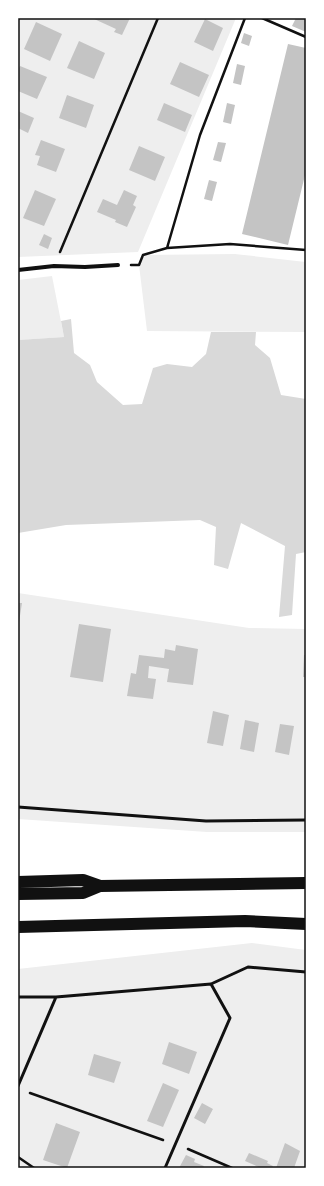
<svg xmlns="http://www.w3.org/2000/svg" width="324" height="1186" viewBox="0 0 324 1186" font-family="Lato,sans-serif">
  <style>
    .green { fill: #eee }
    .water { fill: #d9d9d9 }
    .building { fill: #c4c4c4 }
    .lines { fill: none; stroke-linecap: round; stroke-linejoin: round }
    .path { stroke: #111; stroke-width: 2.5 }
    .service { stroke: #111; stroke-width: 3 }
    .minor { stroke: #111; stroke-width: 4 }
    .motorway { stroke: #111; stroke-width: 12 }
    .neatline { fill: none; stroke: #111; stroke-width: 1.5 }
  </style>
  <rect width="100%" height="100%" fill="#fff"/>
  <path class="green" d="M18 18H236L138 252 18 257Z
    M235 254 306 262V332L147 331 139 265 143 255Z
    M52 276 64 337 18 340V280Z
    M18 593 249 628 306 629V832H207L18 819Z
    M252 943 306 950V1168H24L18 1164V969Z"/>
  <path class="water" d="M71 319 74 353 90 365 97 382 123 405 142 404 153 368 167 364 192 367 206 354 211 332H256L255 345 270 358 281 395 306 399V552L296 554 292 615 279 617 285 546 241 523 228 569 214 565 216 527 200 520 66 525 18 533V340L64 337 61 321Z"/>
  <path class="building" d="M92 18H130L122 35 114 32 116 29Z
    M296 18H306V32L292 26Z
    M205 19 223 28 213 51 194 42Z
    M36 22 62 34 50 61 24 49Z
    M244 33 252 36 249 46 241 43Z
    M79 41 105 53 94 79 67 68Z
    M288 44 306 48V171L288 245 242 234Z
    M180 62 209 75 199 97 170 84Z
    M237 64 245 66 241 85 233 83Z
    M20 66 47 77 37 99 18 91V70Z
    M67 95 94 105 86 128 59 118Z
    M164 103 192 115 185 132 157 120Z
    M227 103 235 105 231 124 223 122Z
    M18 111 34 118 28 133 18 128Z
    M41 140 65 149 56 172 37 165 40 156 35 155Z
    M218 142 226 143 221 162 213 160Z
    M139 146 165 157 155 181 129 170Z
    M209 180 217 182 212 201 204 199Z
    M35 190 56 199 44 226 23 218Z
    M124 190 137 196 133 205 136 207 127 227 115 222 116 220 97 212 103 199 117 205Z
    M44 234 52 238 48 249 39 245Z
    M18 603H22L19 622 18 621Z
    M79 624 111 629 103 682 70 677Z
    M176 645 198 649 193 685 167 682 169 669 149 666 148 678 156 679 153 699 127 696 131 673 136 674 139 655 164 658 165 649 175 651Z
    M304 655H306V677H303Z
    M213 711 229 715 223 746 207 743Z
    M245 720 259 723 254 752 240 749Z
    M280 724 294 726 289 755 275 752Z
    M169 1042 197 1052 189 1074 162 1064Z
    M94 1054 121 1062 114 1083 88 1075Z
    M163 1083 179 1090 163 1127 147 1121Z
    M202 1103 213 1109 205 1124 194 1118Z
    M56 1123 80 1132 67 1168 43 1160Z
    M285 1143 300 1151 294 1168H276Z
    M249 1153 268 1161 267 1163 273 1166 272 1168H261L245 1161Z
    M186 1155 195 1159 194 1162 204 1166 203 1168H179Z"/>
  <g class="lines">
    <path class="path" d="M245 18 200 135 167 248 230 244 306 250
      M262 18 306 37
      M60 252 158 18
      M131 265H139L143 255 167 248
      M30 1093 163 1140
      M188 1149 232 1168
      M18 1157 34 1168"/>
    <path class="service" d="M18 807 206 821 306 820
      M18 997H56L211 984 248 967 306 972
      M18 1086 56 997
      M165 1168 230 1018 211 984"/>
    <path class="minor" d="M18 270 54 266 85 267 118 265"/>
    <path class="motorway" d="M18 882 83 880 100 886 306 883
      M18 894 83 893 100 886
      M18 927 245 921 306 924"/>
  </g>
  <rect width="324" height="1186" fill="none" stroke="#ffffff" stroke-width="38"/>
  <rect x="19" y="19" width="286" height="1148" class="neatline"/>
</svg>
